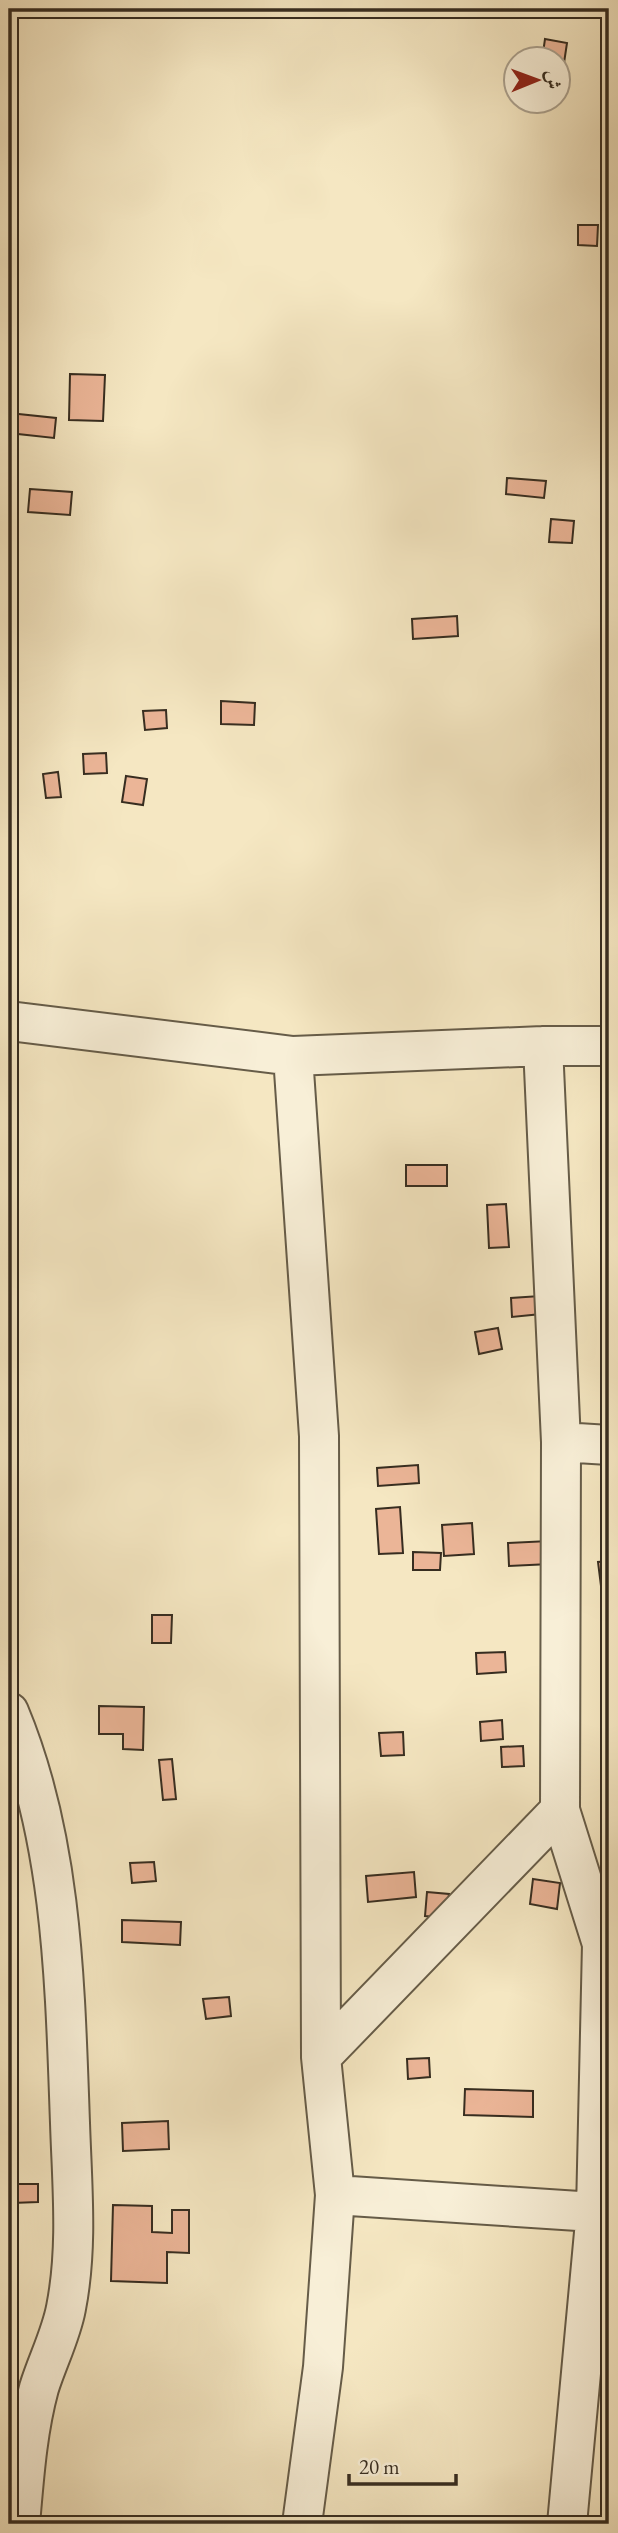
<svg xmlns="http://www.w3.org/2000/svg" width="618" height="2533" viewBox="0 0 618 2533" font-family="'EB Garamond',Amiri,serif">
  <style>
    .building { fill: #ebb597; stroke: #372d20; stroke-width: 2 }
    .lines { fill: none; stroke-linecap: round; stroke-linejoin: round }
    .street-casing { stroke: #665c48; stroke-width: 42 }
    .street { stroke: #f8efd7; stroke-width: 38 }
  </style>
  <rect width="100%" height="100%" fill="#f5e7c2"/>
  <filter id="stains"><feTurbulence type="fractalNoise" baseFrequency=".00286" numOctaves="4"/><feColorMatrix values="0 0 0 0 .2 0 0 0 0 .09 0 0 0 0 .02 0 0 0 .5 -.17"/></filter>
  <radialGradient id="worn" r=".72"><stop offset=".6" stop-color="#630" stop-opacity="0"/><stop offset="1" stop-color="#630" stop-opacity=".3"/></radialGradient>
  <path class="building" d="M545 39 567 43 564 63 558 62V60H542Z
    M578 225H598L597 246 578 245Z
    M70 374 105 375 103 421 69 420Z
    M9 413 56 418 54 438 9 433Z
    M507 478 546 481 544 498 506 494Z
    M30 489 72 492 70 515 28 512Z
    M551 519 574 521 572 543 549 542Z
    M457 616 458 636 413 639 412 619Z
    M221 701 255 703 254 725 221 724Z
    M166 710 167 728 145 730 143 711Z
    M106 753 107 773 84 774 83 754Z
    M58 772 61 797 46 798 43 774Z
    M126 776 147 779 143 805 122 802Z
    M406 1165H447V1186H406Z
    M506 1204 509 1247 489 1248 487 1205Z
    M540 1296 541 1314 512 1317 511 1298Z
    M498 1328 502 1349 479 1354 475 1332Z
    M418 1465 419 1483 378 1486 377 1468Z
    M400 1507 403 1553 379 1554 376 1509Z
    M472 1523 474 1554 444 1556 442 1525Z
    M549 1541 550 1564 509 1566 508 1543Z
    M413 1552 441 1553 440 1570H413Z
    M609 1561V1601L603 1602 598 1562Z
    M152 1615H172L171 1643H152Z
    M505 1652 506 1672 477 1674 476 1653Z
    M99 1706 144 1707 143 1750 123 1749V1734H99Z
    M502 1720 503 1739 481 1741 480 1722Z
    M403 1732 404 1755 381 1756 379 1733Z
    M523 1746 524 1766 502 1767 501 1747Z
    M172 1759 176 1799 163 1800 159 1760Z
    M154 1862 156 1881 132 1883 130 1863Z
    M414 1872 416 1897 368 1902 366 1876Z
    M533 1879 560 1883 557 1909 530 1904Z
    M427 1892 449 1894 446 1918 425 1916Z
    M122 1920 181 1922 180 1945 122 1942Z
    M229 1997 231 2016 206 2019 203 1999Z
    M429 2058 430 2077 408 2079 407 2059Z
    M465 2089 533 2091V2117L464 2115Z
    M168 2121 169 2149 123 2151 122 2123Z
    M12 2184H38V2202L12 2203Z
    M113 2205 152 2206V2232L172 2233V2210H189V2253L167 2252V2283L111 2281Z"/>
  <g class="lines">
    <defs>
      <path id="street" d="M9 1021 293 1056 543 1046H609
        M293 1056 319 1436 321 2057 335 2195 323 2367 302 2524
        M561 1442 609 1445
        M9 1712C63 1841 65 1986 70 2123 72 2185 78 2247 66 2308 61 2335 47 2362 39 2388 27 2432 24 2479 20 2524
        M560 1810 602 1944 596 2211 567 2524
        M321 2057 560 1810 561 1442 543 1046
        M335 2195 609 2213"/>
    </defs>
    <use href="#street" class="street-casing"/>
    <use href="#street" class="street"/>
  </g>
  <rect width="618" height="2533" fill="none" stroke="#f5e7c2" stroke-width="35"/>
  <rect x="10" y="10" width="597" height="2512" fill="none" stroke="#372d20" stroke-width="3.5"/>
  <rect x="18" y="18" width="583" height="2498" fill="none" stroke="#372d20" stroke-width="2"/>
  <g transform="translate(537 80) rotate(89)"><circle r="33" fill="#f8efd7" stroke="#aba18e" stroke-width="2"/>
  <path d="M0-5L12 26L0 18L-12 26Z" fill="#8f2418"/>
  <text y="-10" font-size="19" font-weight="bold" text-anchor="middle" fill="#372d20">ش</text>
  </g>
  <path d="M349 2474v10h107v-10" fill="none" stroke="#372d20" stroke-width="3.5"/>
  <text x="359" y="2474" font-size="21" fill="#372d20" stroke="#f8efd7" stroke-width="5" paint-order="stroke">20 m</text>
  <rect width="100%" height="100%" filter="url(#stains)"/>
  <rect width="100%" height="100%" fill="url(#worn)"/>
</svg>
